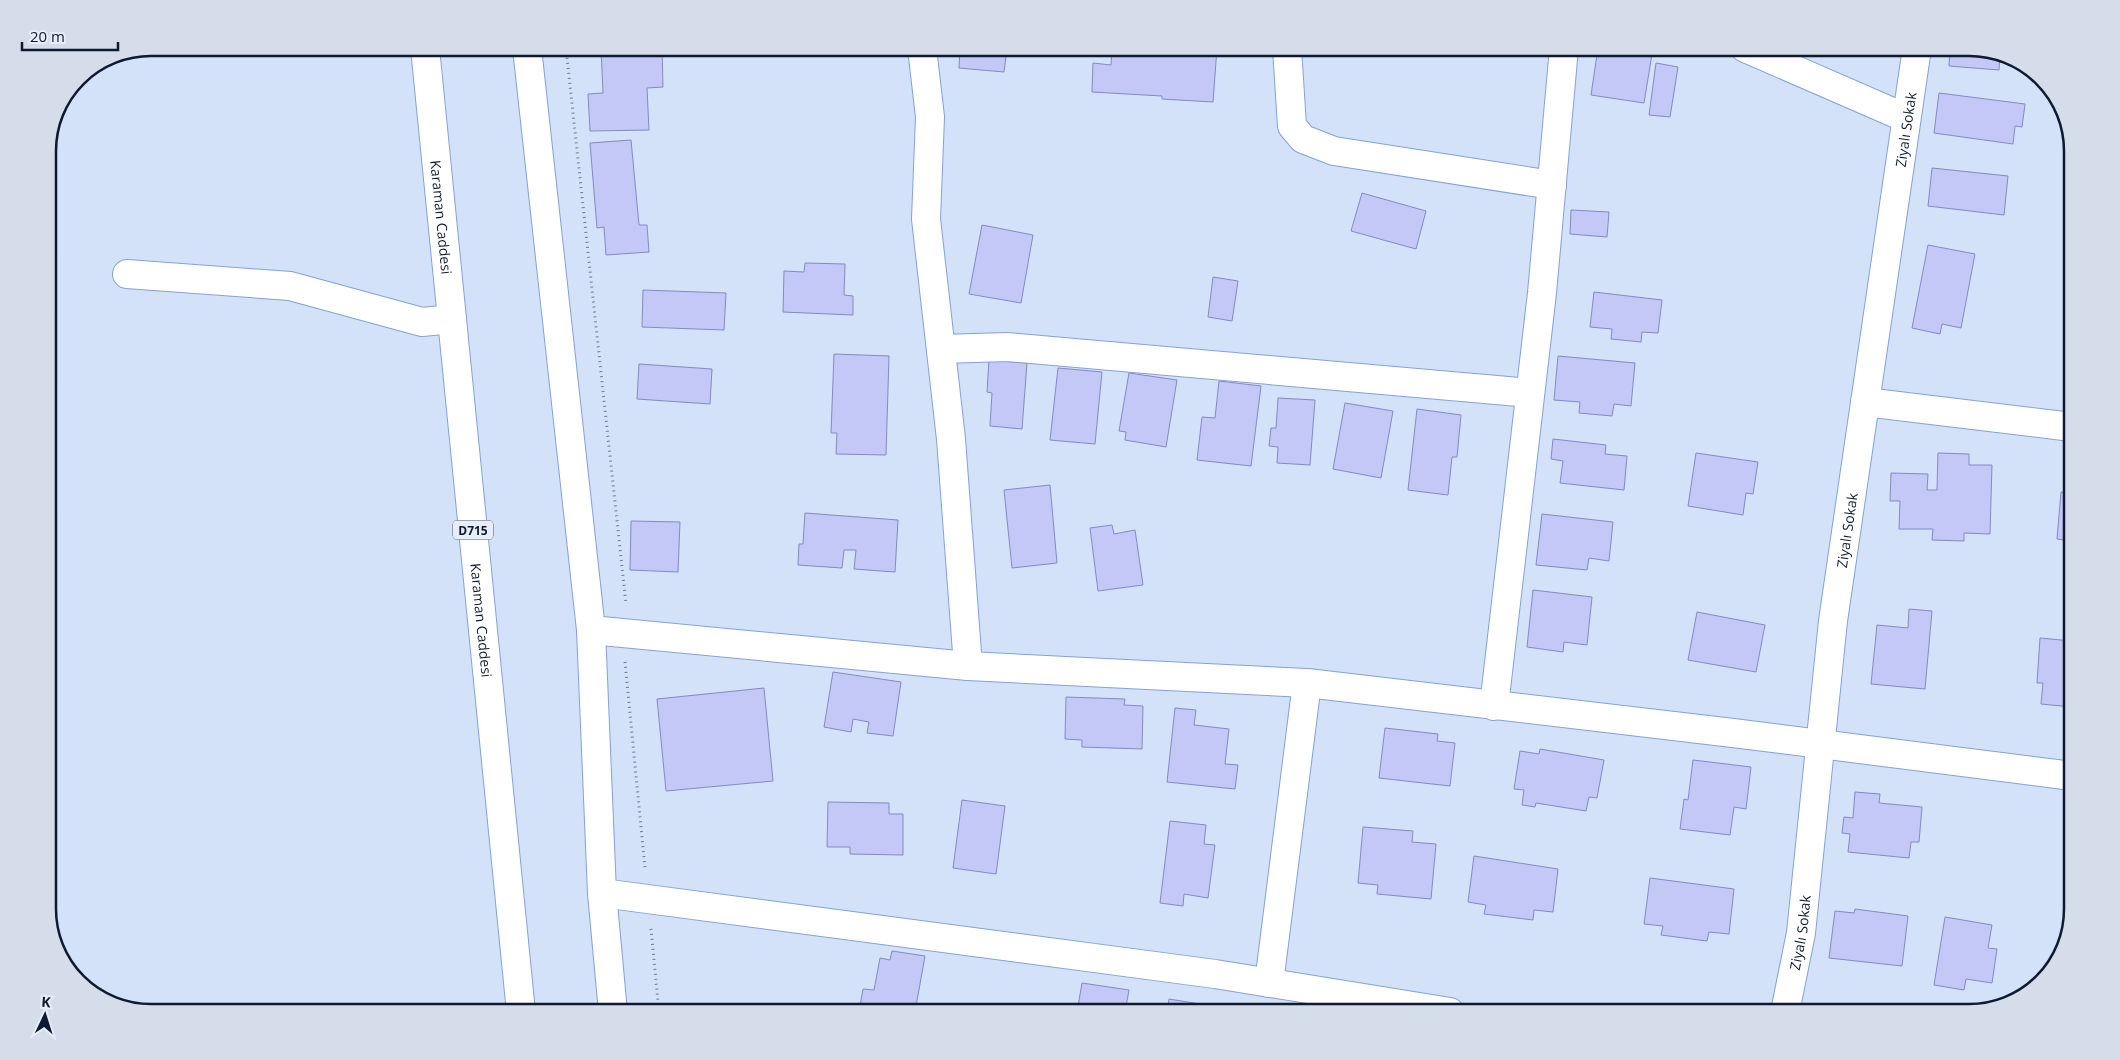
<svg xmlns="http://www.w3.org/2000/svg" width="2120" height="1060" viewBox="0 0 2120 1060" font-family="'Open Sans',sans-serif">
  <style>
    .building { fill: #c3c8f7; stroke: #8589c4 }
    .lines { fill: none; stroke-linecap: round; stroke-linejoin: round }
    .minor-casing { stroke: #82a3d9; stroke-width: 30 }
    .highway-casing { stroke: #82a3d9; stroke-width: 30 }
    .path { stroke: #6e7b92; stroke-width: 3; stroke-dasharray: 1 4; stroke-linecap: butt }
    .minor { stroke: #fff; stroke-width: 28 }
    .highway { stroke: #fff; stroke-width: 28 }
    .labels { text-anchor: middle; dominant-baseline: central; stroke-width: 5; stroke-linejoin: round; paint-order: stroke }
    .shield { fill: #e7eefa; stroke: #4f5a6c; stroke-width: 1 }
    .shield-label { font-size: 12px; font-weight: bold; fill: #0e1a2f }
    .street-label { font-size: 14px; fill: #0e1a2f; stroke: #e7eefa }
    .rim { fill: none; stroke: #0e1a2f; stroke-width: 2.5 }
  </style>
  <rect width="100%" height="100%" fill="#d3e1f9"/>
  <path class="building" d="M601 48H662L663 87 647 88 649 130 590 131 588 94 603 93Z
    M960 48H1007L1004 72 959 68Z
    M1112 48H1217L1213 102 1162 99V96L1092 92 1093 63 1111 65Z
    M1598 48H1653L1644 103 1591 95Z
    M1950 48H1969L2000 55 1999 70 1949 66Z
    M1656 63 1678 67 1670 117 1649 115Z
    M1939 93 2025 104 2022 127 2015 126 2013 144 1934 133Z
    M631 140 639 225H647L649 252 606 255 604 227 597 228 590 143Z
    M1932 168 2008 176 2004 215 1928 206Z
    M1362 193 1426 211 1416 249 1351 231Z
    M1571 210 1609 212 1607 237 1570 234Z
    M982 225 1033 235 1021 303 969 294Z
    M1928 245 1975 254 1961 328 1942 324 1940 334 1912 328Z
    M805 263 845 264 844 295 853 296V315L783 312 784 271 804 272Z
    M1213 277 1238 281 1232 321 1208 317Z
    M643 290 726 293 724 330 642 327Z
    M1594 292 1662 300 1658 333 1642 332 1641 342 1611 339 1612 329 1590 327Z
    M834 354 889 356 886 455 836 454 837 433H831Z
    M1558 356 1635 363 1631 406 1614 404 1612 416 1579 413 1580 402 1554 400Z
    M989 360 1027 363 1022 429 990 426 992 393 987 392Z
    M639 364 712 369 710 404 637 399Z
    M1058 368 1102 372 1095 444 1050 440Z
    M1129 373 1177 380 1166 447 1125 440 1126 432 1119 431Z
    M1219 381 1261 386 1251 466 1197 460 1202 417 1215 418Z
    M1278 398 1315 400 1310 465 1277 463 1278 447 1269 446 1271 428H1276Z
    M1345 403 1393 411 1381 478 1333 469Z
    M1417 409 1461 415 1457 457H1452L1448 495 1408 490Z
    M1553 439 1606 445 1605 454 1627 456 1624 490 1560 483 1563 461 1551 459Z
    M1696 453 1758 462 1753 494 1746 493 1743 515 1688 506Z
    M1938 453 1969 454V465H1992L1990 534 1964 533V541L1932 540 1933 529H1899L1900 501H1890L1891 473 1928 474 1927 490H1937Z
    M2071 468 2072 541 2057 539 2061 492 2069 493Z
    M1050 485 1057 563 1012 568 1004 490Z
    M805 513 898 520 895 572 854 569 856 550H844L842 568 798 565 799 544H803Z
    M1542 514 1613 522 1609 561 1589 558 1587 570 1536 565Z
    M631 521 680 522 678 572 630 570Z
    M1112 525 1114 534 1135 530 1143 585 1098 591 1090 528Z
    M1533 590 1592 597 1587 645 1564 642 1563 652 1527 647Z
    M1909 609 1932 611 1925 689 1871 684 1877 625 1908 628Z
    M1697 612 1765 625 1756 672 1688 660Z
    M2040 638 2072 641V707L2041 704 2043 683H2037Z
    M833 672 901 682 893 736 867 733 869 722 853 719 851 732 824 727Z
    M764 688 773 781 666 791 657 699Z
    M1066 697 1125 699 1124 705 1143 706 1142 749 1082 747V740L1065 739Z
    M1175 708 1196 710 1194 725 1229 729 1225 764 1238 765 1235 789 1167 782Z
    M1385 728 1438 734 1437 741 1455 743 1450 786 1379 778Z
    M1540 749 1604 760 1597 798 1589 797 1586 811 1536 803 1535 807 1522 805 1524 790 1514 789 1520 751 1539 754Z
    M1693 760 1751 767 1746 809 1734 807 1730 835 1680 829 1684 799 1688 800Z
    M1855 792 1880 794 1879 803 1922 807 1919 842H1911L1909 858 1848 852 1850 834 1842 833 1844 817 1853 818Z
    M962 800 1005 806 996 874 953 868Z
    M828 802 889 803V814H903V855L850 854V847H827Z
    M1170 821 1206 825 1204 844 1215 845 1208 898 1184 894 1183 906 1160 903Z
    M1363 827 1413 831 1412 842 1436 844 1431 899 1377 894 1378 885 1358 883Z
    M1474 856 1558 869 1553 912 1534 910 1533 920 1484 914 1486 905 1468 902Z
    M1650 878 1734 889 1729 934 1709 932 1707 941 1661 935 1663 926 1644 924Z
    M1855 909 1908 916 1902 966 1829 958 1835 911 1854 913Z
    M1945 917 1992 925 1988 948 1997 949 1992 983 1966 979 1964 990 1934 985Z
    M892 951 925 956 915 1012H859L863 989 874 990 880 958 890 960Z
    M1082 983 1129 990 1125 1012H1077Z
    M1169 999 1225 1008 1224 1012H1167Z"/>
  <g class="lines">
    <defs>
      <g id="minor">
        <path d="M922 48 930 117 926 219 951 439 968 666"/>
        <path d="M1287 48 1292 126 1303 139 1334 151 1552 185"/>
        <path d="M1745 48 1906 118"/>
        <path d="M127 274 290 286 422 322 452 319"/>
        <path d="M941 349 1007 347 1530 393"/>
        <path d="M1865 402 2072 427"/>
        <path d="M591 630 968 666 1307 683 1733 733 2072 776"/>
        <path d="M1494 706 1542 293 1564 48"/>
        <path d="M602 893 1215 974 1450 1012"/>
        <path d="M1269 983 1307 683"/>
        <path id="s1" d="M1785 1012 1801 933 1833 621 1917 48"/>
      </g>
      <g id="highway">
        <path id="s2" d="M425 48 521 1012"/>
        <path d="M527 48 591 630 602 893 613 1012"/>
      </g>
    </defs>
    <use href="#minor" class="minor-casing"/>
    <use href="#highway" class="highway-casing"/>
    <path class="path" d="M566 48 626 604
      M625 662 645 868
      M651 929 659 1012"/>
    <use href="#minor" class="minor"/>
    <use href="#highway" class="highway"/>
  </g>
  <g class="labels">
    <rect class="shield" x="453" y="520.5" width="40" height="19" rx="4"/>
    <g class="shield-label">
      <text x="473" y="530">D715</text>
    </g>
    <g class="street-label">
      <text stroke="none"><textPath href="#s1" startOffset="891">Ziyalı Sokak</textPath></text>
      <text stroke="none"><textPath href="#s2" startOffset="170">Karaman Caddesi</textPath></text>
      <text stroke="none"><textPath href="#s1" startOffset="486">Ziyalı Sokak</textPath></text>
      <text stroke="none"><textPath href="#s2" startOffset="575">Karaman Caddesi</textPath></text>
      <text stroke="none"><textPath href="#s1" startOffset="81">Ziyalı Sokak</textPath></text>
    </g>
  </g>
  <path d="M0 0H2120V1060H0ZM151 56H1969A95 95 0 0 1 2064 151V909A95 95 0 0 1 1969 1004H151A95 95 0 0 1 56 909V151A95 95 0 0 1 151 56Z" fill="#d6ddea" fill-rule="evenodd"/>
  <path class="rim" d="M151 56H1969A95 95 0 0 1 2064 151V909A95 95 0 0 1 1969 1004H151A95 95 0 0 1 56 909V151A95 95 0 0 1 151 56Z"/>
  <g transform="translate(45 1015) rotate(4)" stroke="#e7eefa" stroke-width="4" paint-order="stroke">
  <path d="M0-4L9 19L0 12L-9 19Z" fill="#0e1a2f"/>
  <text y="-8" font-size="14" font-weight="bold" text-anchor="middle" fill="#0e1a2f">K</text>
  </g>
  <path d="M22 42v8h96v-8" fill="none" stroke="#0e1a2f" stroke-width="2.5"/>
  <text x="30" y="42" font-size="15" fill="#0e1a2f" stroke="#e7eefa" stroke-width="4" paint-order="stroke">20 m</text>
</svg>
